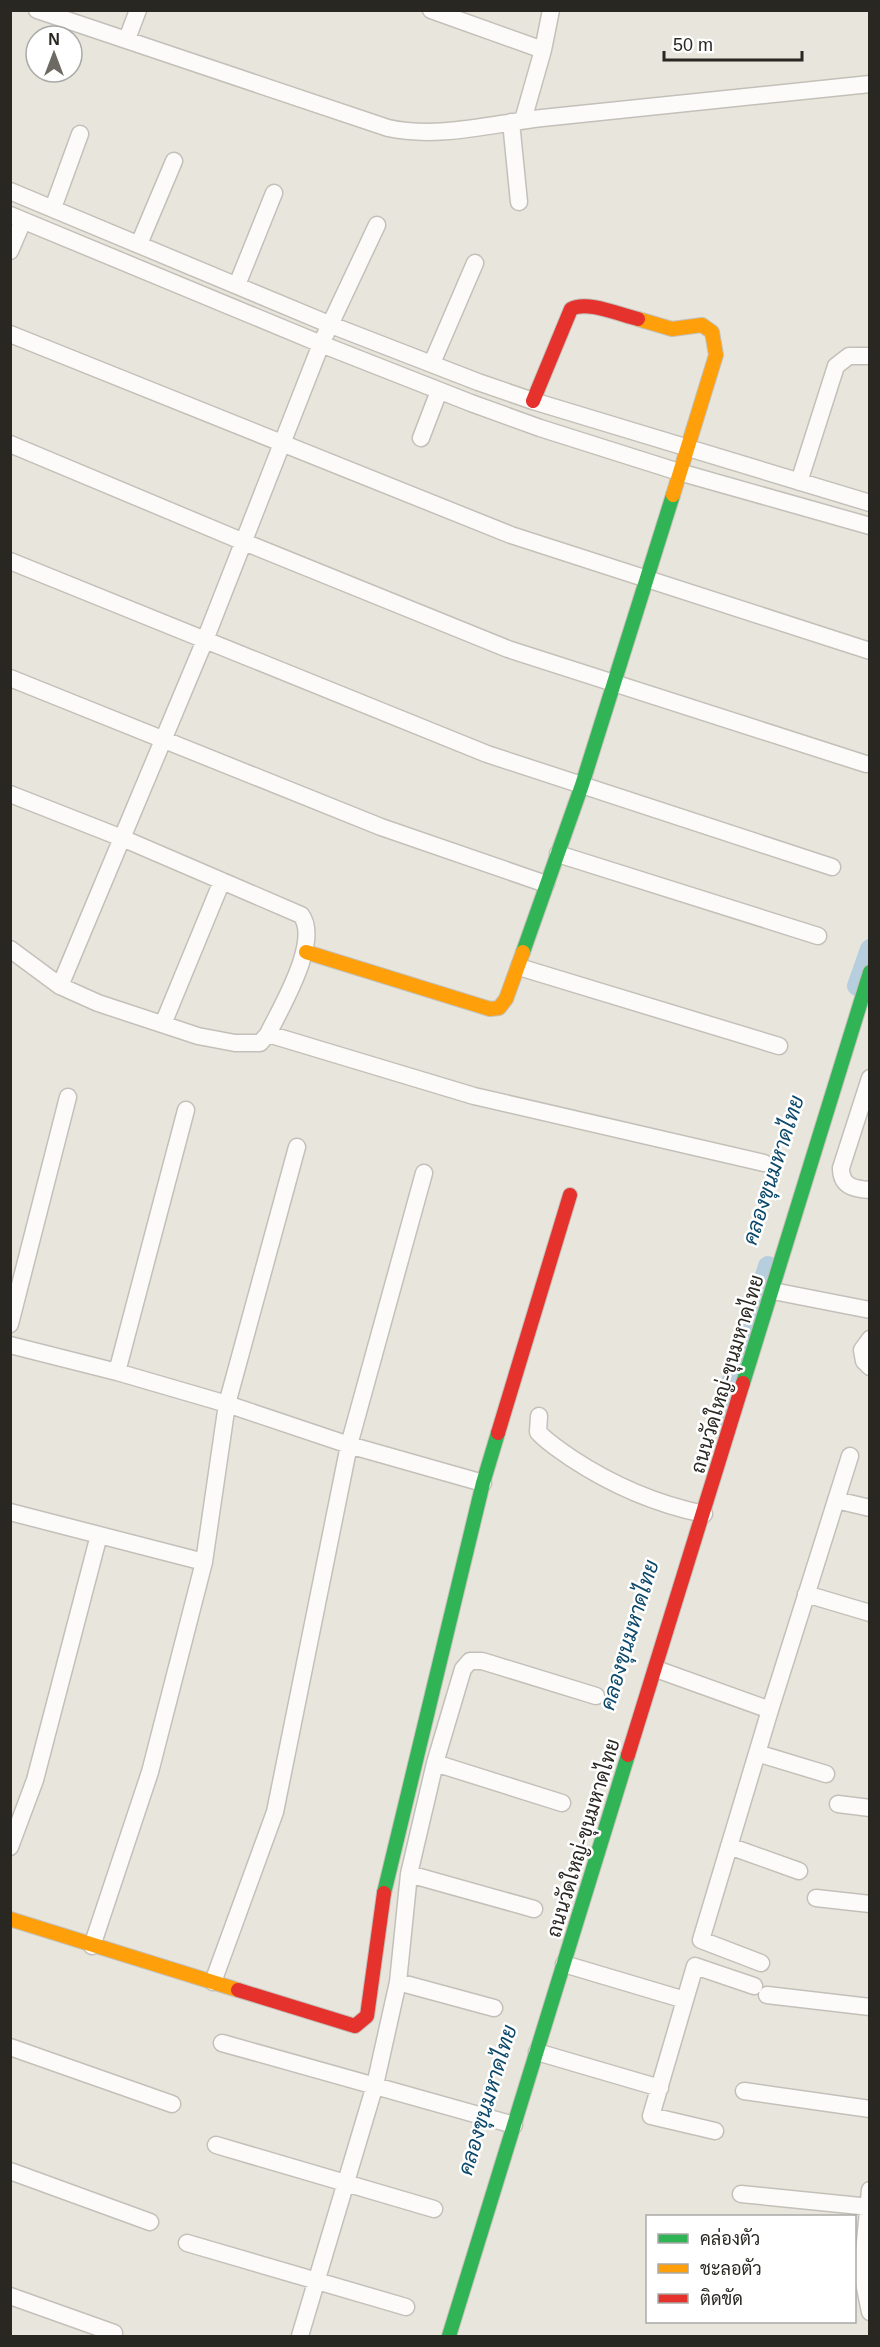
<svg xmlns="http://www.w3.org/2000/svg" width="880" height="2347" viewBox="0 0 880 2347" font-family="Arial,Sarabun,sans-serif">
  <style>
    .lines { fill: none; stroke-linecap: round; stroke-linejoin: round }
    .canal { stroke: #b6cedd; stroke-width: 20 }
    .street-casing { stroke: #c3c0b9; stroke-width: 19 }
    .fast-casing { stroke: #c3c0b9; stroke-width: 16 }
    .slow-casing { stroke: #c3c0b9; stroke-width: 16 }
    .jam-casing { stroke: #c3c0b9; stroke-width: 16 }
    .street { stroke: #fcfbfa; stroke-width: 16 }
    .fast { stroke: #30b455; stroke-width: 14 }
    .slow { stroke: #ff9f0a; stroke-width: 14 }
    .jam { stroke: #e5322d; stroke-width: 14 }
    .labels { text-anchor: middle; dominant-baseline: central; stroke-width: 5; stroke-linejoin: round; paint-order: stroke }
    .street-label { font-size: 20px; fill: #292721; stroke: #fff }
    .water-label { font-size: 21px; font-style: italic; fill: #0b486a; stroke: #fff }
  </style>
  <rect width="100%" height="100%" fill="#e8e5dc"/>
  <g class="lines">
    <path class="canal" d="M857 986 870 949
      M721 1415 768 1266"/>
    <defs>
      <path id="street" d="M37 10 388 128C438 139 491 124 542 118 651 107 760 96 870 84
        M431 10 543 50
        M127 39 138 10
        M523 120 543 50 551 10
        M511 122 519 202
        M10 191 331 325 478 382 533 401 870 503
        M53 208 80 134
        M10 215 321 344 471 403 540 428 679 472 870 526
        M139 244 174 161
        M10 251 23 221
        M237 285 274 193
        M10 334 511 535 870 651
        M432 363 475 263
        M421 438 439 391
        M10 444 244 542 508 649 866 764
        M799 482 836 366 849 356H870
        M10 561 487 754 832 867
        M10 678 381 827 546 884
        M10 794 122 838 301 915C321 941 281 1007 268 1034L260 1043H235L198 1036 98 1003 60 986 10 949
        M558 854 818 936
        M519 967 779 1046
        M60 986 205 640 321 344 377 225
        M163 1024 222 881
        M268 1034 474 1096 764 1163
        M870 1078 841 1168C841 1186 853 1189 870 1190
        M773 1291 870 1310
        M10 1324 68 1097
        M870 1339 862 1350 864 1361 870 1367
        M10 1345 117 1372 227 1404 349 1445 483 1483
        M117 1372 186 1110
        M539 1416 538 1432C548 1443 560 1450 571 1458 612 1485 655 1504 704 1514
        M836 1500 870 1508
        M10 1512 204 1562
        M806 1594 870 1613
        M656 1669 770 1710
        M757 1753 826 1774
        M435 1763 562 1803
        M838 1804 870 1808
        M729 1846 799 1871
        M10 1847 35 1780 99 1535
        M409 1874 534 1909
        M816 1898 870 1904
        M92 1946 150 1772 204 1562 227 1404 297 1147
        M761 1963 701 1940 770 1710 850 1456
        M564 1964 685 2000
        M213 1982 275 1812 349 1445 424 1173
        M398 1982 494 2008
        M767 1995 870 2007
        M222 2043 514 2125
        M10 2047 172 2104
        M537 2052 660 2088
        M744 2091 870 2109
        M715 2131 651 2116 695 1966 754 1986
        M216 2145 434 2209
        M10 2171 150 2222
        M870 2190 862 2273 870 2312
        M741 2194 870 2207
        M187 2243 406 2307
        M10 2296 114 2333
        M300 2336 375 2085 398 1982 409 1874 435 1763 463 1669 470 1661H482L596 1696"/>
      <path id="fast" d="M523 952 582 785 673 495
        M743 1383 870 972
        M384 1893 483 1483 498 1433
        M449 2336 628 1755"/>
      <path id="slow" d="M638 319 672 329 702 325 712 332 716 355 673 495
        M306 952 490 1009 499 1008 506 999 523 952
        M10 1919 238 1990"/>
      <path id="jam" d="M533 401 571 309C587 300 620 315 638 319
        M498 1433 570 1195
        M628 1755 743 1383
        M238 1990 355 2026 367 2016 384 1893"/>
    </defs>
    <use href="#street" class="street-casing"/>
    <use href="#fast" class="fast-casing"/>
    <use href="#slow" class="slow-casing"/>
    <use href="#jam" class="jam-casing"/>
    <use href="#street" class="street"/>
    <use href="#fast" class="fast"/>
    <use href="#slow" class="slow"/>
    <use href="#jam" class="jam"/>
  </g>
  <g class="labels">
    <g class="street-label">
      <text transform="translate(727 1374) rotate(-73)">ถนนวัดใหญ่-ขุนมหาดไทย</text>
      <text transform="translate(583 1838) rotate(-73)">ถนนวัดใหญ่-ขุนมหาดไทย</text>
    </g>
    <g class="water-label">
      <text transform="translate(773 1170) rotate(-72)">คลองขุนมหาดไทย</text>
      <text transform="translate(629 1635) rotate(-73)">คลองขุนมหาดไทย</text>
      <text transform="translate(487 2100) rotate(-73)">คลองขุนมหาดไทย</text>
    </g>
  </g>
  <rect width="880" height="2347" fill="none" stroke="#292721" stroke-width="24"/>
  <rect x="646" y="2215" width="210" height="108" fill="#ffffff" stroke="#a9a9a6" stroke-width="1.5"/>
  <rect x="658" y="2234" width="30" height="9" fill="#30b455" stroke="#a9a9a6" stroke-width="1.5"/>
  <text x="700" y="2245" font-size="18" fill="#292721">คล่องตัว</text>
  <rect x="658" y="2264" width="30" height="9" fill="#ff9f0a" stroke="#a9a9a6" stroke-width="1.5"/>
  <text x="700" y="2275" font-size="18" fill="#292721">ชะลอตัว</text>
  <rect x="658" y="2294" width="30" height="9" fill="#e5322d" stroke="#a9a9a6" stroke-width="1.5"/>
  <text x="700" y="2305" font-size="18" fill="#292721">ติดขัด</text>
  <g transform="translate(54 54)"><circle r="28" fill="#ffffff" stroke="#a9a9a6" stroke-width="1.5"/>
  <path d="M0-4.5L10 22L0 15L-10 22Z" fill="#6c6a62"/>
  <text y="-9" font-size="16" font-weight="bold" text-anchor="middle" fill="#292721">N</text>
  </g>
  <path d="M664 51v9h138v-9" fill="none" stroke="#292721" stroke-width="3"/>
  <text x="673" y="51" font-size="18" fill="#292721" stroke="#ffffff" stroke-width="4.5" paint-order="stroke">50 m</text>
</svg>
